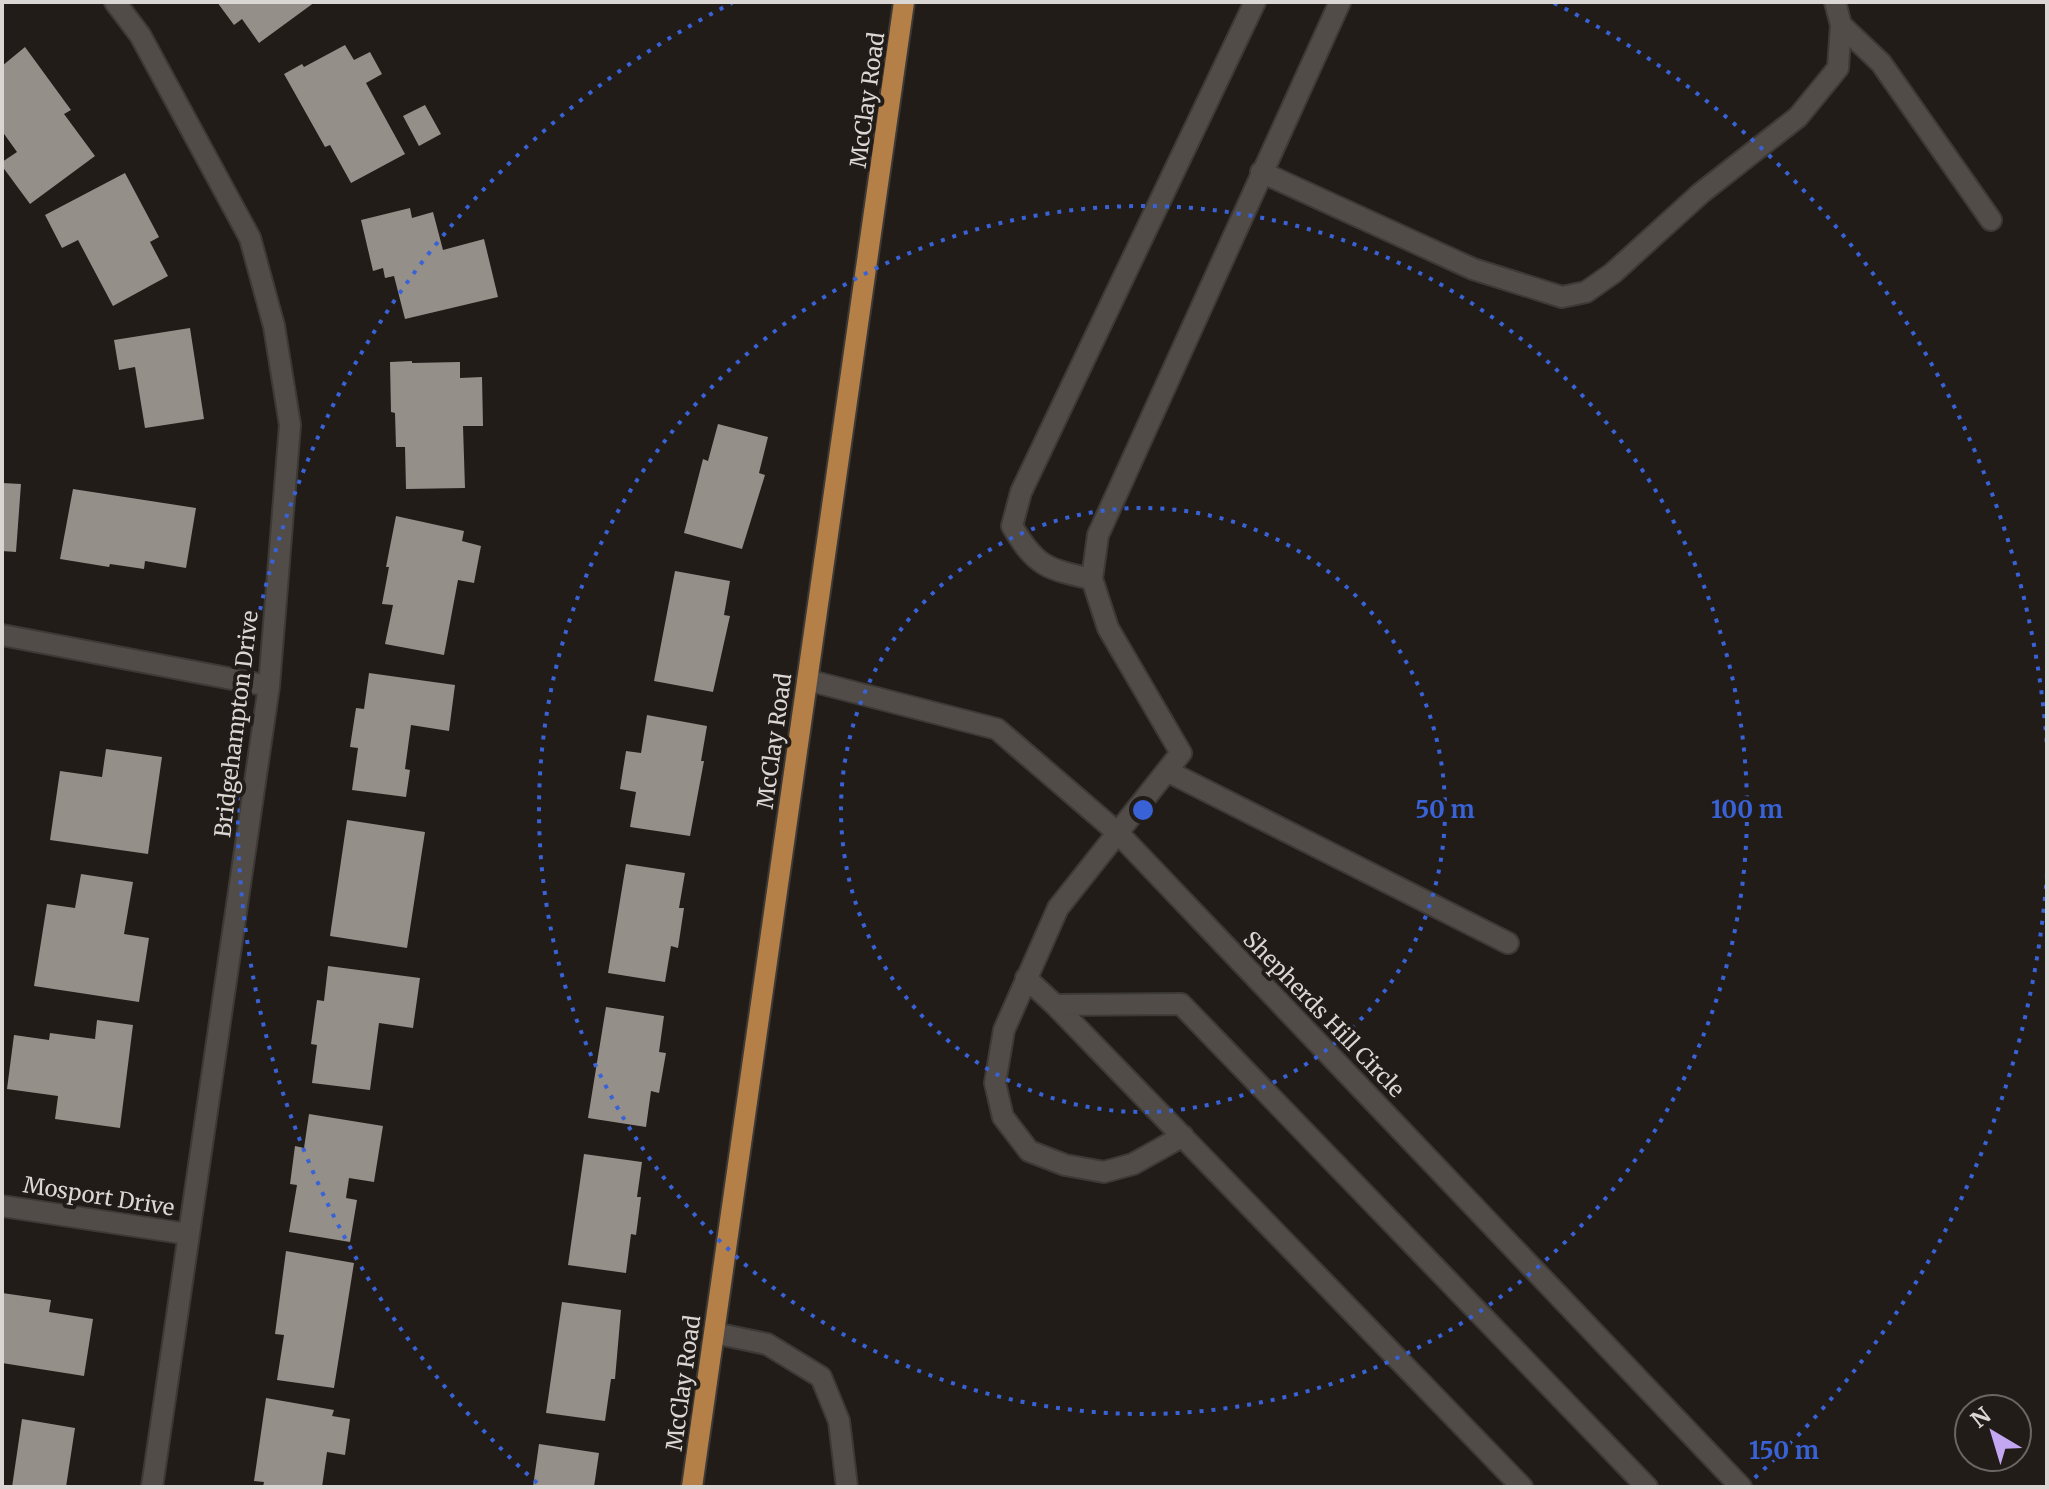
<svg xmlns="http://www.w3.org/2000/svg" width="2049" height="1489" viewBox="0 0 2049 1489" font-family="Merriweather,serif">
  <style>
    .building { fill: #958f89 }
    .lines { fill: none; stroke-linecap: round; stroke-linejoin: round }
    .minor-casing { stroke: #3c3936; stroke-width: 24 }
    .major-casing { stroke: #3c3936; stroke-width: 24 }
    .minor { stroke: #514c47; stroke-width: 20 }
    .major { stroke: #b58047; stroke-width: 20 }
    .ring { fill: none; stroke: #3962d7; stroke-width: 4; stroke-dasharray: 4 8 }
    .labels { text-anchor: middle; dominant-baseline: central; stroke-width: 8; stroke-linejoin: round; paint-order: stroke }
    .street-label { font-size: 22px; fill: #dad6d4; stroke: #211c18 }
    .centre { fill: #3962d7; stroke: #211c18; stroke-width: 4 }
    .ring-label { font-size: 24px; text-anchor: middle; font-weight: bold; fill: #3962d7; stroke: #211c18; stroke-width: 8; stroke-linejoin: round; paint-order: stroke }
  </style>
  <rect width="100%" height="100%" fill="#211c18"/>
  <path class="building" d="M217 2H315L259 43 242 19 234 25Z
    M345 45 354 60 370 52 382 74 366 83 405 154 351 183 330 145 325 147 284 74 302 64 304 67Z
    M25 47 71 110 64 114 95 156 30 204 2 166V162L17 152 2 131V66Z
    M425 105 441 134 419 146 403 116Z
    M125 173 159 237 150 242 168 276 113 306 78 240 62 248 45 215Z
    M410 208 412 218 433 212 443 250 484 239 498 297 405 319 394 276 385 278 383 268 373 271 361 220Z
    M190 328 204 419 145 428 135 367 119 370 114 340Z
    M412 361V363L460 362V378L482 377 483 426H463L465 488 406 489 405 447H396L395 413 391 412 390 362Z
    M718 424 768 437 759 473 765 475 742 549 684 533 703 459 708 461Z
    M2 483 21 484 16 552 2 551Z
    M73 489 196 508 186 568 145 561 144 569 110 564 109 567 60 559Z
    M396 516 464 531 462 541 481 546 474 583 458 580 444 655 385 644 393 605 382 604 389 567H386Z
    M675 571 730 581 724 615 730 616 713 692 654 681Z
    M369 673 455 685 449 731 411 725 405 769 410 770 406 797 352 790 358 748 350 747 356 708 364 709Z
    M647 715 707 726 701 761H704L690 836 630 827 636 792 620 789 626 751 641 753Z
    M106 749 162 757 148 854 50 840 60 771 102 777Z
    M347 820 425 832 407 948 330 936Z
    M626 864 685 873 679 908H684L678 948 671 946 665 982 608 973Z
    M81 874 133 882 124 934 149 938 139 1002 34 986 47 904 75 908Z
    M328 966 420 978 413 1028 379 1023 370 1090 312 1083 317 1045 311 1044 317 1000 324 1001Z
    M606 1007 664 1016 659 1052 666 1053 659 1093 651 1091 646 1127 588 1118Z
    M97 1020 133 1025 120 1128 55 1119 58 1096 7 1089 14 1035 49 1040 50 1033 95 1039Z
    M309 1114 383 1126 374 1182 349 1178 346 1198 357 1200 350 1242 289 1232 297 1185 290 1184 295 1146 304 1148Z
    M584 1154 642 1162 637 1197H641L636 1235 631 1234 626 1273 568 1265Z
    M286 1251 354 1263 334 1388 277 1380 284 1335 275 1334Z
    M2 1293 51 1300 49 1312 93 1319 84 1376 2 1363Z
    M562 1302 621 1310 615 1379H611L605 1421 546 1413Z
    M266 1398 334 1410 332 1416 350 1419 345 1455 327 1452 322 1487H263L264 1482 254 1481Z
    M22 1419 75 1428 66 1487H12Z
    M539 1444 599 1453 594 1487H533Z"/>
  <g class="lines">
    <defs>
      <path id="minor" d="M115 2 140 35 250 238 274 326 290 425 269 686 152 1487
        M1841 25 1881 63 1991 220
        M1261 172 1473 269 1562 297 1586 292 1613 273 1701 193 1798 117 1838 68 1841 25 1835 2
        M1092 579C1047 569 1036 567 1012 526L1021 492 1255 2
        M2 635 269 686
        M807 680 997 729 1119 834 1741 1487
        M1167 771 1508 943
        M1026 978 1055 1005
        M1183 1136 1133 1164 1104 1172 1065 1165 1029 1151 1003 1117 995 1083 1004 1030 1058 908 1181 753 1108 628 1092 579 1098 535 1340 2
        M2 1206 188 1234
        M714 1333 767 1344 821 1377 839 1421 847 1487
        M1522 1487 1055 1005 1181 1004 1647 1487"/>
      <path id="major" d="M692 1487 904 2"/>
    </defs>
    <use href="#minor" class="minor-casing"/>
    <use href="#major" class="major-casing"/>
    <use href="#minor" class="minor"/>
    <use href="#major" class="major"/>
  </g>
  <g class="ring">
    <circle cx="1143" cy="810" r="302"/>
    <circle cx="1143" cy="810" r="604"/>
    <path d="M2047 873A906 906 0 0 1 1749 1483M537 1483A906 906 0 0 1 732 3M1554 3A906 906 0 0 1 2047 747"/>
  </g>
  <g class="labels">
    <g class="street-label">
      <text transform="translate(867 100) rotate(-82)">McClay Road</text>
      <text transform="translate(236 724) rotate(-83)">Bridgehampton Drive</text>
      <text transform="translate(774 741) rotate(-82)">McClay Road</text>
      <text transform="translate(1324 1014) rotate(46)">Shepherds Hill Circle</text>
      <text transform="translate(99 1196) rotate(9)">Mosport Drive</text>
      <text transform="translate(683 1383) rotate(-82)">McClay Road</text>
    </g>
  </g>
  <circle cx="1143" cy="810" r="12" class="centre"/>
  <g class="ring-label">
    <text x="1445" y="818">50 m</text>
    <text x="1747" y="818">100 m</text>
    <text x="1784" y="1459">150 m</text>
  </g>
  <rect width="2049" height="1489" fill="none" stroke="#dad6d4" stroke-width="8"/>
  <g transform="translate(1993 1433) rotate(322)"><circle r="38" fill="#211c18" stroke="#6b6663" stroke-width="2"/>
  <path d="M0-6L14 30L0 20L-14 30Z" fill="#c3a7f2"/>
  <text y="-12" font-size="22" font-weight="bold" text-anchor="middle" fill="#dad6d4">N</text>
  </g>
</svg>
